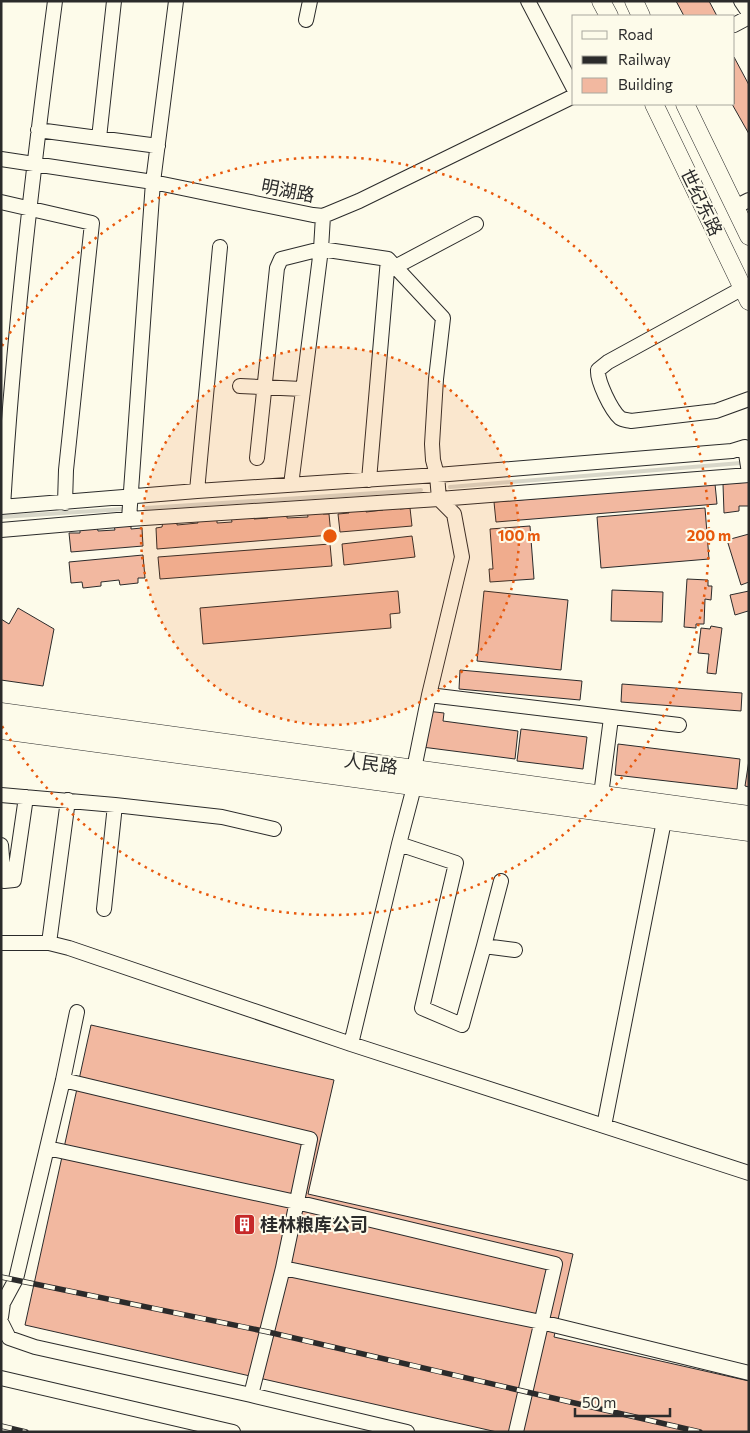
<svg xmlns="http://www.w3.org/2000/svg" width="750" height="1433" viewBox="0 0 750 1433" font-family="Commissioner,'Noto Sans SC',sans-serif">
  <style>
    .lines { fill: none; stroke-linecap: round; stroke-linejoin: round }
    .stream { stroke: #d8d7c9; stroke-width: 4 }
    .building { fill: #f2b8a0; stroke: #2b2b2b }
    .minor-casing { stroke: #2b2b2b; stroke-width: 16 }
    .major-casing { stroke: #2b2b2b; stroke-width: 19 }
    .minor { stroke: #fdfbea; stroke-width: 14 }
    .major { stroke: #fdfbea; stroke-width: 18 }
    .rail-casing { stroke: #2b2b2b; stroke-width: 5.5 }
    .rail { stroke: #fdfbea; stroke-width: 4; stroke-dasharray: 11; stroke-linecap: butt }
    .ring { fill: none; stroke: #e8590c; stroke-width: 2.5; stroke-dasharray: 2.5 5 }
    .labels { text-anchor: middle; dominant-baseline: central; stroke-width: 4; stroke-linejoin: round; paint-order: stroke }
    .street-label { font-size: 18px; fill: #2b2b2b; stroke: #fdfbea }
    .poi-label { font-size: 18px; font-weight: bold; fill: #2b2b2b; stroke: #fdfbea; text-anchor: start }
    .centre { fill: #e8590c; stroke: #fdfbea; stroke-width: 2.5 }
    .ring-label { font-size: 15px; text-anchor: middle; font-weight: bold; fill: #e8590c; stroke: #fdfbea; stroke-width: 4; stroke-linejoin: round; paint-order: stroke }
  </style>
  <rect width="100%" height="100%" fill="#fdfbea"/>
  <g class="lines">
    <path class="stream" d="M450 487 741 463
      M146 508 421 490
      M1 517 124 509"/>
  </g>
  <path class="building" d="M676 1H709L717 16H684Z
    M734 57 749 85V134L732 104H734Z
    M749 482V506H739V511L724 513 723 484Z
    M715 484 717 504 496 522 494 502Z
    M400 505V509L410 508 412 526 340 532 338 514 349 513 348 509 366 508V512L383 510V506Z
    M705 508 709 559 601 568 597 517Z
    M323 510V514H329L331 535 157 549 156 528 162 527 163 522 177 521V525L198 523 197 520 217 518V523L232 522 231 517 253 515 254 519 268 518 267 514 287 513V518L308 517 307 511Z
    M131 525V529L142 528 143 546 71 552 69 533H80V529L97 527 98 531 115 530 114 526Z
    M530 526 534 579 490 582 489 569H493L490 529Z
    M749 534V582L741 585 727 540Z
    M412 536 415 557 344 565 342 544Z
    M330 544 332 566 160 579 158 557Z
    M143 555 145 578H138V583L120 585 119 580 101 582V586L83 588 82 582 71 583 69 562Z
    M687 579 708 580V586H712L711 600 705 599 704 624H696V628L684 627Z
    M612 590 663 592 662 622 611 621Z
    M398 591 400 613 390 614 391 628 203 644 200 608Z
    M484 591 568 600 561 670 477 661Z
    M749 591V613L748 611 735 615 730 595Z
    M18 608 54 629 43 686 1 680V619L9 624Z
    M711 626 722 628 716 674 707 673 709 654 698 653 701 628 710 629Z
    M460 670 582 681 580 700 459 689Z
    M622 684 742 693 741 711 621 702Z
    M427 711 444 713 443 721 518 731 515 759 422 747Z
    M521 729 587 737 583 769 517 761Z
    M618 744 740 759 737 789 615 775Z
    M749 760V787L745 786Z
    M91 1025 334 1080 308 1194 573 1254 554 1337 749 1381V1432H497L25 1325Z"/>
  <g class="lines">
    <defs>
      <path id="minor" d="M528 1 574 89
        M741 1 749 13
        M306 20 310 1
        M734 25 749 17
        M38 130 158 146
        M99 138 114 1
        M1 159 153 182 313 215 323 216 359 201 574 96
        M1 202 92 223 66 470 65 503
        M735 207 749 200
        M395 267 476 224
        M743 288 608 362 598 370C597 381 611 410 620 418 623 420 627 420 631 421L716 411 749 399
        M240 386 302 389
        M257 458 277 268 281 259 321 249 388 259 443 318 436 379 432 444 433 460 437 475 439 499 454 514 462 557 429 695 414 769
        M369 480 388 259
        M291 485 321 249 323 216
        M197 491 220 247
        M1 507 197 491 437 475 732 451 745 447 749 473
        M3 507C13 338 33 169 55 1
        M129 519 153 182 176 1
        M1 530 129 519 439 499 749 475
        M429 695 679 725
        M1 795 115 805 104 909
        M601 795 611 718
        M115 805 222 817 274 829
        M399 844 456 863 422 1008 462 1025 484 946 501 881
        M1 845 4 881 14 880 26 797
        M1 943H49L69 948 351 1044 749 1173
        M49 943 68 800
        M484 946 515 950
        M351 1044 399 844 414 787
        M604 1126 664 821
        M47 1148 296 1202 555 1264 516 1432
        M283 1268 541 1322 749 1373
        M1 1317 3 1303 16 1279 63 1080 77 1012
        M1 1322 9 1338 35 1347 251 1395 283 1268 310 1139 63 1080
        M1 1378 233 1432
        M251 1395 407 1432"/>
      <path id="major" d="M601 1 609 16
        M634 1 641 16
        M654 104 749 301
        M685 104 749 236
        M1 712 749 815
        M1 730 749 832"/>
    </defs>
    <use href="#minor" class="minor-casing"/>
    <use href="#major" class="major-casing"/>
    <use href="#minor" class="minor"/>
    <use href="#major" class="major"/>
    <defs>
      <path id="rail" d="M1 1277 268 1332 700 1432
        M1 1426 26 1432"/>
    </defs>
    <use href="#rail" class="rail-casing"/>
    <use href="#rail" class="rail"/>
  </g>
  <circle cx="330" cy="536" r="189" fill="#e8590c" fill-opacity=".12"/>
  <g class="ring">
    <circle cx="330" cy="536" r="189"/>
    <path d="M2 346A379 379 0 1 1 2 726"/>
  </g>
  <defs>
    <symbol id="building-square" viewBox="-11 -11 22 22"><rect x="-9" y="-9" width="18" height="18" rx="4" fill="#c62828" stroke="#fdfbea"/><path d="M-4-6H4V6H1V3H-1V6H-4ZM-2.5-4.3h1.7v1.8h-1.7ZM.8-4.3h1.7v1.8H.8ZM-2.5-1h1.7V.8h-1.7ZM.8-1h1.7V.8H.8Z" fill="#fff"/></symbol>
  </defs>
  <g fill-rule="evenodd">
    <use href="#building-square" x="232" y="1212" width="25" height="25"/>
  </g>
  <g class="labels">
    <g class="street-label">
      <text transform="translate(288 190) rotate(11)">明湖路</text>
      <text transform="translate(702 202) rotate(64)">世纪东路</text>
      <text transform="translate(371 763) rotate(8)">人民路</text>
    </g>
    <g class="poi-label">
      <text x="260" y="1224">桂林粮库公司</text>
    </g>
  </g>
  <circle cx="330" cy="536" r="8" class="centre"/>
  <g class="ring-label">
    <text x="519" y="541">100 m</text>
    <text x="709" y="541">200 m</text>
  </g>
  <rect width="750" height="1433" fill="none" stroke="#2b2b2b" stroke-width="5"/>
  <rect x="572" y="15" width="162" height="90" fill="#fdfbea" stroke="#a9a89e"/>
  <rect x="582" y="31" width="25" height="8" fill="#fdfbea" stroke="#a9a89e"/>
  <text x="618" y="40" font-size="15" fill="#2b2b2b">Road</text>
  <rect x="582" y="56" width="25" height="8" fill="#2b2b2b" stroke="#a9a89e"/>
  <text x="618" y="65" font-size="15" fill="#2b2b2b">Railway</text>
  <rect x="582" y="78" width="25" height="15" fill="#f2b8a0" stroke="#a9a89e"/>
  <text x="618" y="90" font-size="15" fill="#2b2b2b">Building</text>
  <path d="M575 1408v8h95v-8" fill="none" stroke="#2b2b2b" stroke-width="2.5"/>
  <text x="582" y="1408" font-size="15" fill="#2b2b2b" stroke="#fdfbea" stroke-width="4" paint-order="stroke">50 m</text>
</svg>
